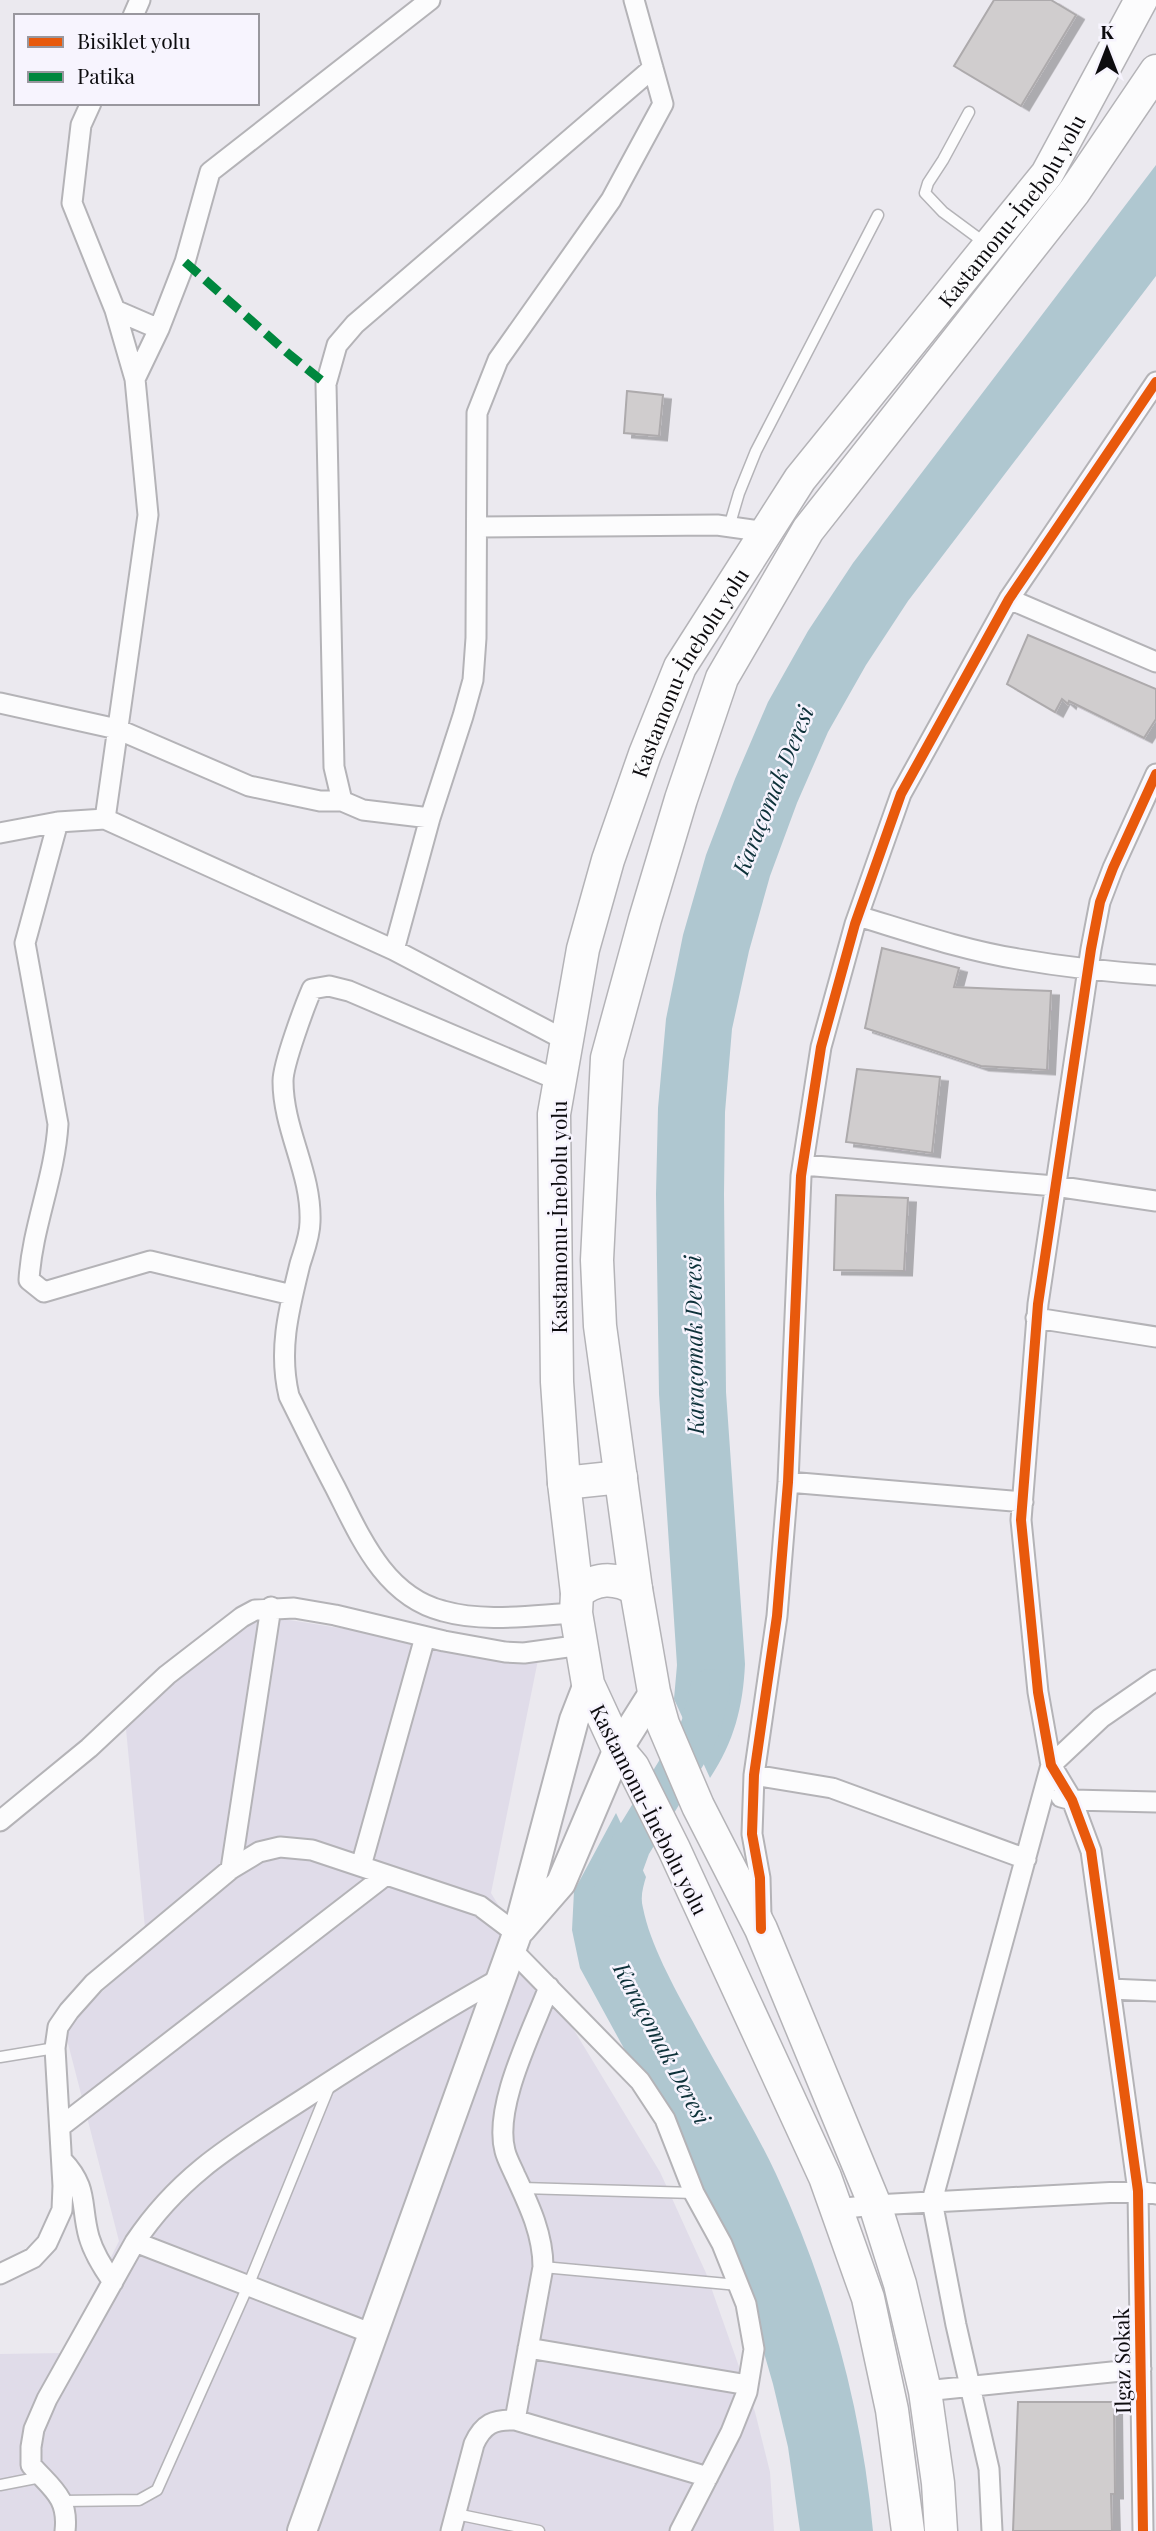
<svg xmlns="http://www.w3.org/2000/svg" width="1156" height="2531" viewBox="0 0 1156 2531" font-family="'Playfair Display',serif">
  <style>
    .built { fill: #e0dce9 }
    .water { fill: #afc7d0 }
    .lines { fill: none; stroke-linecap: round; stroke-linejoin: round }
    .river { stroke: #afc7d0; stroke-width: 40 }
    .building { fill: #d0cdce; stroke: #adaaac; stroke-width: 2; filter: url(#shadow) }
    .lane-casing { stroke: #b4b3b7; stroke-width: 13 }
    .street-casing { stroke: #b4b3b7; stroke-width: 23 }
    .secondary-casing { stroke: #b4b3b7; stroke-width: 32 }
    .primary-casing { stroke: #b4b3b7; stroke-width: 35 }
    .lane { stroke: #fcfcfd; stroke-width: 10 }
    .street { stroke: #fcfcfd; stroke-width: 19 }
    .secondary { stroke: #fcfcfd; stroke-width: 28 }
    .primary { stroke: #fcfcfd; stroke-width: 32 }
    .quiet { stroke: #00873e; stroke-width: 9; stroke-dasharray: 18 9; stroke-linecap: butt }
    .cycleway-casing { stroke: #f7f4fe; stroke-width: 15 }
    .cycleway { stroke: #e8590c; stroke-width: 10 }
    .labels { text-anchor: middle; dominant-baseline: central; stroke-width: 5; stroke-linejoin: round; paint-order: stroke }
    .street-label { font-size: 21px; fill: #0d0c0f; stroke: #f7f4fe }
    .water-label { font-size: 23px; font-style: italic; fill: #0d3139; stroke: #f7f4fe }
  </style>
  <defs>
    <filter id="shadow"><feDropShadow dx="8" dy="4.5" stdDeviation="0" flood-color="#0004"/></filter>
  </defs>
  <rect width="100%" height="100%" fill="#ebe9ef"/>
  <path class="built" d="M253 1614 538 1660 491 1893 660 2172 706 2273 755 2412 770 2472 774 2531H0V2354L64 2353 119 2241 64 2028 147 1949 124 1708 158 1670Z"/>
  <path class="water" d="M1156 165V276L908 601 866 665 828 732 797 803 770 876 749 951 732 1029 725 1112 724 1194 726 1392 745 1664C743 1707 734 1742 710 1778L674 1699 677 1665 659 1394 656 1194 658 1108 666 1019 683 935 706 855 735 779 768 702 808 631 853 563Z
    M616 1813 646 1877C643 1887 640 1897 643 1908 650 1944 674 1987 692 2020 719 2071 751 2121 776 2174 828 2286 862 2408 873 2531H800L788 2447 773 2384 755 2322 709 2204 580 1968 572 1930 574 1891Z"/>
  <g class="lines">
    <path class="river" d="M612 1897 631 1845 694 1742 701 1726 710 1689"/>
  </g>
  <path class="building" d="M994 0H1051L1076 15 1021 106 954 66Z
    M627 391 663 395 659 436 624 433Z
    M1028 635 1156 689V719L1144 738 1069 701 1068 704 1062 699 1055 712 1007 684Z
    M882 948 959 968 954 987 1051 991 1047 1070 981 1066 865 1028Z
    M857 1069 940 1077 932 1153 846 1142Z
    M836 1195 908 1198 904 1271 834 1270Z
    M1018 2402H1114L1115 2494H1111L1112 2531H1013Z"/>
  <g class="lines">
    <defs>
      <path id="lane" d="M969 112 943 160 928 183 925 193 943 212 985 243
        M729 527 739 493 756 451 878 215
        M0 2057 55 2048
        M522 2188 694 2193
        M543 2267 738 2285
        M0 2485 41 2477
        M62 2501 139 2500 157 2490 248 2286 329 2087
        M456 2514 539 2531"/>
      <path id="street" d="M133 16 140 0
        M91 103 81 125 72 203 115 310 135 379 148 515 105 819 394 950 567 1041
        M115 310 159 329 185 262 210 172 430 0
        M135 379 159 329
        M478 527 717 525 767 532
        M1009 599 1156 662
        M0 703 117 729 249 786 320 801H342
        M430 818 363 810 342 801 334 767 326 384 337 345 355 324 653 68
        M58 822 25 943 58 1124C55 1177 32 1227 29 1280L44 1292 150 1261 292 1295
        M0 833 58 822 105 819
        M858 916C911 932 963 950 1018 959 1064 967 1110 972 1156 975
        M394 950 430 818 463 716 473 680 476 638 477 413 498 360 611 200 663 104 634 0
        M560 1081 349 991 329 986 312 989C305 1005 283 1064 283 1081 283 1130 312 1173 310 1222 310 1236 304 1251 300 1264 289 1309 278 1350 289 1396 304 1426 319 1457 335 1487 360 1536 384 1596 443 1611 485 1623 533 1615 576 1613
        M803 1165 1055 1186 1156 1201
        M1036 1318 1156 1337
        M788 1482 1023 1502
        M754 1775 832 1788 1026 1859
        M1061 1797 1072 1800 1156 1802
        M0 1821 89 1748 167 1675 242 1617 255 1610 294 1608 335 1615 444 1641 505 1652 524 1653 582 1645
        M361 1866 425 1637
        M231 1869 271 1607
        M761 1917 760 1878 752 1834 754 1775 777 1616 788 1482 801 1176 821 1047 855 924 901 794 1009 599 1156 382
        M511 1949 640 2081 665 2119 694 2193 722 2244 746 2304 754 2349 747 2392 731 2432 680 2531
        M1110 1989 1156 1991
        M60 2127 386 1875
        M62 2160C89 2188 80 2205 89 2237 94 2254 103 2268 113 2282
        M836 2209 875 2205 1138 2191 1156 2194
        M135 2242 373 2334
        M0 2274 33 2258 47 2243 62 2210 63 2186 55 2048 58 2027 69 2011 94 1983 231 1869 259 1852 280 1847 312 1850 480 1906 517 1934
        M528 2348 748 2385
        M925 2391 1141 2369
        M515 2420 543 2267C543 2234 529 2205 515 2175 512 2168 507 2159 505 2151 493 2106 533 2030 549 1987
        M65 2531C69 2497 51 2488 31 2465V2447L34 2429 47 2399 135 2242C181 2173 237 2142 305 2098 369 2056 434 2015 501 1978
        M451 2531 474 2444C483 2424 494 2419 515 2420L708 2477
        M992 2531 989 2469 956 2325 932 2201 1051 1765 1101 1718 1156 1680
        M1143 2531 1138 2191 1091 1851 1072 1800 1051 1765 1038 1692 1021 1520 1038 1304 1091 949 1100 902 1113 868 1156 774"/>
      <path id="secondary" d="M521 1929 561 1883 618 1749 654 1692
        M302 2531 517 1934 574 1720 588 1684"/>
      <g id="primary">
        <path d="M564 1483 621 1477"/>
        <path d="M577 1593C596 1577 615 1577 636 1589"/>
        <path id="s1" d="M908 2531 892 2410 868 2298 825 2177 674 1849 633 1767 618 1749 588 1684 576 1613 577 1593 564 1483 557 1382 554 1114 583 949 608 860 645 754 680 667 800 479 1047 174 1141 0"/>
        <path d="M941 2531 938 2483 925 2391 900 2284 875 2205 761 1929 698 1806 663 1724 654 1692 636 1589 600 1326 597 1260 607 1058 645 919 681 799 722 678 808 530 1074 192 1156 71"/>
      </g>
    </defs>
    <use href="#lane" class="lane-casing"/>
    <use href="#street" class="street-casing"/>
    <use href="#secondary" class="secondary-casing"/>
    <use href="#primary" class="primary-casing"/>
    <use href="#lane" class="lane"/>
    <use href="#street" class="street"/>
    <use href="#secondary" class="secondary"/>
    <use href="#primary" class="primary"/>
    <path class="quiet" d="M185 262 290 355 326 384"/>
    <defs>
      <path id="cycleway" d="M761 1929 760 1878 752 1834 754 1775 777 1616 788 1482 801 1176 821 1047 855 924 901 794 1009 599 1156 382
        M1143 2531 1138 2191 1091 1851 1072 1800 1051 1765 1038 1692 1021 1520 1038 1304 1091 949 1100 902 1113 868 1156 774"/>
    </defs>
    <use href="#cycleway" class="cycleway-casing"/>
    <use href="#cycleway" class="cycleway"/>
  </g>
  <g class="labels">
    <g class="street-label">
      <text stroke="none"><textPath href="#s1" startOffset="2516">Kastamonu-İnebolu yolu</textPath></text>
      <text stroke="none"><textPath href="#s1" startOffset="1950">Kastamonu-İnebolu yolu</textPath></text>
      <text transform="translate(558 1217) rotate(-90)">Kastamonu-İnebolu yolu</text>
      <text transform="translate(650 1809) rotate(63)">Kastamonu-İnebolu yolu</text>
      <text transform="translate(1121 2361) rotate(-91)">Ilgaz Sokak</text>
    </g>
    <g class="water-label">
      <text transform="translate(772 790) rotate(-68)">Karaçomak Deresi</text>
      <text transform="translate(693 1345) rotate(-91)">Karaçomak Deresi</text>
      <text transform="translate(663 2043) rotate(62)">Karaçomak Deresi</text>
    </g>
  </g>
  <rect x="14" y="14" width="245" height="91" fill="#f7f4fe" stroke="#99979e" stroke-width="2"/>
  <rect x="28" y="37" width="35" height="10" fill="#e8590c" stroke="#99979e" stroke-width="2"/>
  <text x="77" y="49" font-size="21" fill="#0d0c0f">Bisiklet yolu</text>
  <rect x="28" y="72" width="35" height="10" fill="#00873e" stroke="#99979e" stroke-width="2"/>
  <text x="77" y="84" font-size="21" fill="#0d0c0f">Patika</text>
  <g transform="translate(1107 49)" stroke="#f7f4fe" stroke-width="5" paint-order="stroke">
  <path d="M0-5L12 26L0 18L-12 26Z" fill="#0d0c0f"/>
  <text y="-10" font-size="19" font-weight="bold" text-anchor="middle" fill="#0d0c0f">K</text>
  </g>
</svg>
